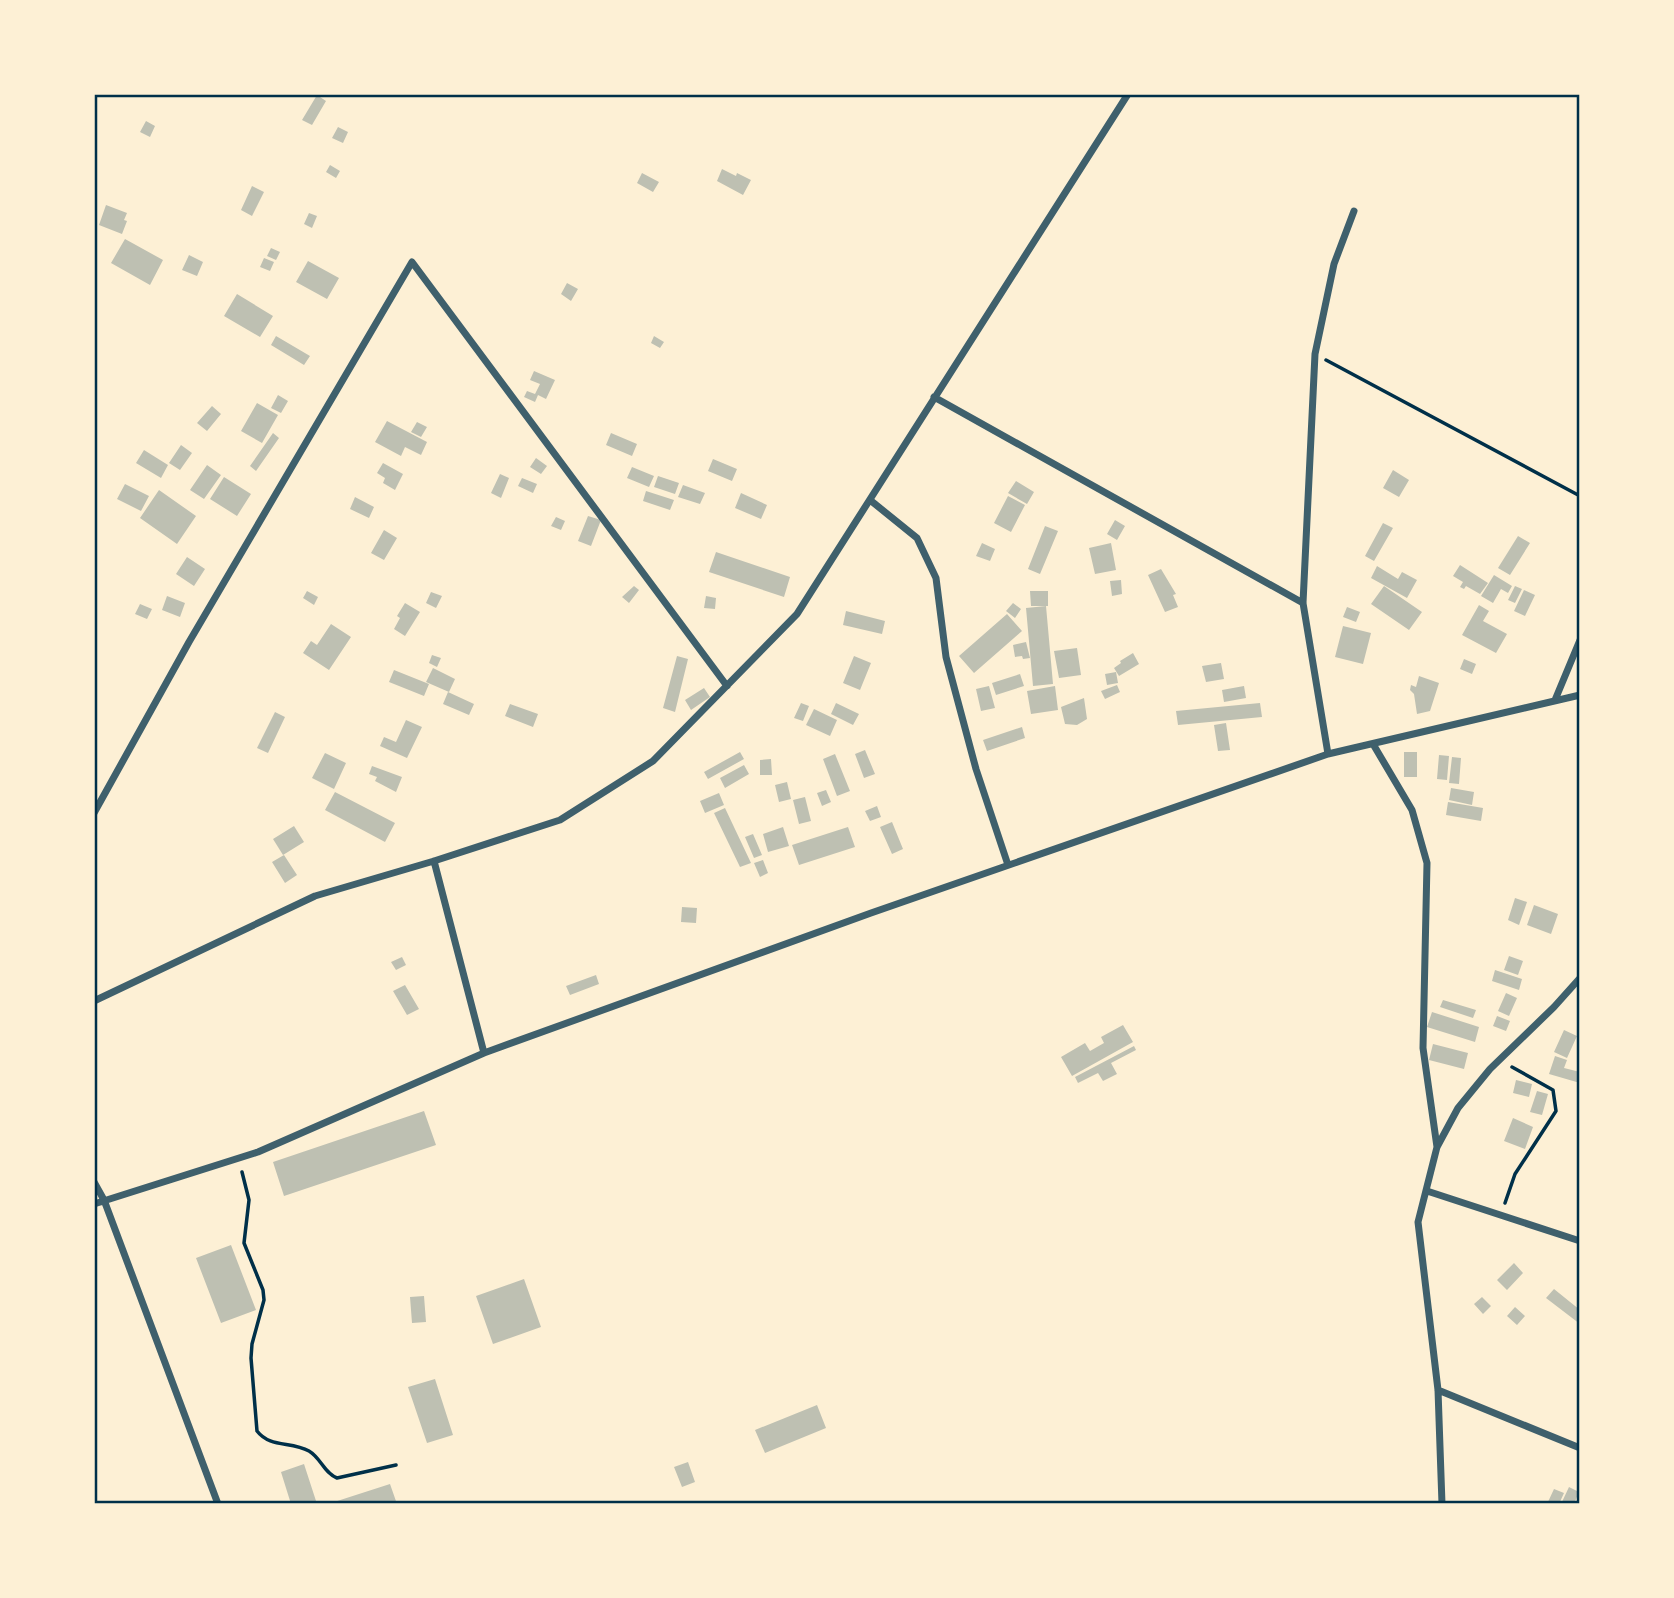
<svg xmlns="http://www.w3.org/2000/svg" width="1674" height="1598" viewBox="0 0 1674 1598" font-family="'Libre Baskerville',serif">
  <style>
    .building { fill: #bec0b2 }
    .lines { fill: none; stroke-linecap: round; stroke-linejoin: round }
    .path { stroke: #003049; stroke-width: 3.5 }
    .minor { stroke: #3f606c; stroke-width: 7 }
    .neatline { fill: none; stroke: #003049; stroke-width: 2.5 }
  </style>
  <rect width="100%" height="100%" fill="#fdf0d5"/>
  <path class="building" d="M317 95 326 101 312 125 302 120Z
    M146 121 155 126 150 137 140 132Z
    M338 127 348 132 343 143 332 138Z
    M330 165 340 171 336 178 326 172Z
    M722 169 736 176 737 173 751 180 743 195 717 181Z
    M642 173 659 182 653 192 637 183Z
    M252 186 264 192 252 216 241 210Z
    M106 205 127 213 124 220 127 221 122 234 99 225Z
    M309 213 317 216 312 228 304 224Z
    M125 239 163 260 150 285 111 263Z
    M271 248 280 252 276 260 267 256Z
    M189 255 203 262 197 276 182 270Z
    M264 258 274 262 270 271 260 267Z
    M308 261 339 278 327 299 296 282Z
    M567 283 578 289 571 301 561 294Z
    M237 294 273 316 260 337 224 316Z
    M276 336 310 356 304 365 271 345Z
    M654 336 664 342 660 348 651 343Z
    M534 371 555 380 546 399 538 395 535 402 524 397 527 391 535 394 540 384 530 380Z
    M278 395 288 401 281 413 271 408Z
    M257 403 278 415 262 443 241 431Z
    M212 406 221 414 207 431 197 423Z
    M387 421 427 442 421 455 405 447 401 456 375 442Z
    M417 422 427 427 421 437 411 432Z
    M273 433 279 438 256 471 250 466Z
    M611 433 637 444 632 456 606 445Z
    M181 445 192 453 180 470 169 463Z
    M144 450 168 465 161 478 136 463Z
    M536 458 547 466 541 474 530 467Z
    M713 459 737 469 732 481 708 471Z
    M383 463 403 474 395 490 383 483 385 478 377 473Z
    M207 465 221 475 204 499 190 490Z
    M632 467 654 476 649 487 627 478Z
    M1393 470 1409 480 1399 497 1383 488Z
    M500 474 509 478 501 498 491 493Z
    M658 476 679 483 675 494 654 487Z
    M224 477 251 494 237 516 210 499Z
    M522 478 537 484 533 493 518 486Z
    M1016 481 1034 492 1027 504 1008 493Z
    M125 484 149 496 141 511 117 499Z
    M683 485 705 493 700 504 678 497Z
    M159 490 196 516 177 544 140 518Z
    M646 491 674 500 670 510 643 501Z
    M741 493 767 505 761 519 735 508Z
    M1008 496 1025 505 1011 532 994 523Z
    M355 497 374 507 369 518 350 509Z
    M588 516 601 520 591 546 578 541Z
    M556 517 565 521 561 530 551 526Z
    M1115 520 1125 526 1117 540 1107 534Z
    M1383 523 1393 528 1374 561 1365 556Z
    M1045 526 1058 531 1040 574 1028 569Z
    M384 530 397 538 384 560 371 553Z
    M1518 536 1530 543 1510 575 1498 568Z
    M982 543 995 549 990 561 976 556Z
    M1111 543 1116 570 1095 574 1089 548Z
    M716 552 790 577 784 597 709 572Z
    M187 557 205 569 194 586 176 574Z
    M1460 565 1488 583 1480 594 1466 586 1464 589 1460 587 1463 582 1453 576Z
    M1377 566 1398 579 1402 572 1417 580 1407 598 1371 578Z
    M1161 569 1176 594 1173 595 1178 607 1165 612 1148 575Z
    M1494 575 1512 586 1508 593 1501 589 1493 603 1481 596Z
    M1121 580 1122 594 1112 596 1110 581Z
    M634 586 639 590 629 603 622 597Z
    M1384 586 1422 612 1409 630 1371 604Z
    M1515 586 1522 589 1515 603 1508 600Z
    M1524 590 1535 595 1525 616 1514 611Z
    M307 591 318 597 314 605 303 598Z
    M1030 591H1048V606H1031Z
    M431 592 442 596 436 608 426 603Z
    M167 596 185 603 180 617 162 610Z
    M706 596 716 598 715 609 704 608Z
    M405 603 420 612 405 636 394 629 400 618 397 616Z
    M1013 603 1021 609 1015 618 1006 611Z
    M140 604 152 609 147 619 135 614Z
    M1479 605 1489 611 1483 621 1507 634 1496 653 1462 635Z
    M1046 606 1053 684 1033 686 1026 608Z
    M1347 607 1360 612 1356 622 1343 617Z
    M846 611 885 621 882 634 843 625Z
    M1007 614 1022 631 974 673 959 656Z
    M331 624 351 637 329 670 303 653 311 641 317 645Z
    M1343 626 1371 633 1363 664 1335 657Z
    M1026 642 1030 658 1023 659 1022 656 1015 657 1013 645Z
    M1077 648 1081 675 1059 678 1054 651Z
    M1133 653 1139 664 1119 676 1114 668 1121 663 1120 661Z
    M432 655 441 658 437 667 429 663Z
    M677 656 688 659 675 712 663 708Z
    M854 656 871 663 860 690 843 683Z
    M1464 659 1476 664 1472 674 1460 669Z
    M1221 663 1224 679 1206 682 1202 666Z
    M433 668 455 679 449 692 426 682Z
    M394 670 429 684 424 696 389 682Z
    M1116 672 1118 683 1107 685 1105 674Z
    M1020 674 1024 686 996 695 992 683Z
    M1419 676 1439 683 1430 711 1417 714 1414 694 1410 690 1411 685 1416 687Z
    M1117 685 1120 692 1105 699 1101 691Z
    M989 686 995 708 981 711 976 689Z
    M1055 686 1058 710 1031 714 1027 691Z
    M1244 686 1246 698 1224 702 1222 690Z
    M704 688 710 697 691 710 685 700Z
    M448 692 474 704 469 715 443 704Z
    M1084 698 1087 719 1077 725 1065 724 1061 707Z
    M801 703 809 706 803 721 794 718Z
    M836 703 859 714 853 725 831 714Z
    M1260 703 1262 717 1178 725 1176 711Z
    M510 704 538 714 533 727 505 716Z
    M814 709 837 720 830 736 806 725Z
    M275 712 285 717 268 753 257 748Z
    M406 720 422 727 407 758 380 746 384 737 396 742Z
    M1226 723 1230 750 1218 751 1214 725Z
    M1022 727 1025 738 987 751 983 740Z
    M865 750 875 774 864 778 855 754Z
    M740 752 744 759 708 779 704 772Z
    M1404 752H1417V777H1404Z
    M325 753 346 763 334 789 312 778Z
    M835 754 850 791 837 796 823 759Z
    M1439 755 1449 756 1447 780 1437 779Z
    M1452 757 1461 758 1459 784 1449 783Z
    M771 759 772 775H760V760Z
    M744 765 749 774 725 788 720 778Z
    M372 766 402 777 396 792 375 781 377 777 369 774Z
    M787 782 791 799 779 802 775 785Z
    M1451 788 1474 792 1472 805 1449 800Z
    M826 790 831 802 822 806 817 793Z
    M335 792 395 823 385 842 325 810Z
    M719 793 724 805 705 813 700 801Z
    M805 797 811 821 799 824 793 800Z
    M1448 802 1483 808 1481 821 1446 815Z
    M877 806 881 817 870 821 865 811Z
    M725 808 751 863 740 867 714 813Z
    M892 822 903 849 892 854 880 827Z
    M294 826 304 842 283 855 273 839Z
    M783 827 789 846 768 852 763 834Z
    M848 827 855 847 799 865 792 845Z
    M753 834 762 855 754 858 745 837Z
    M284 855 297 875 285 883 272 862Z
    M763 860 768 873 760 877 754 863Z
    M1515 898 1527 902 1519 925 1508 920Z
    M1534 905 1558 914 1551 934 1527 925Z
    M682 907 697 908 696 923 681 922Z
    M1509 956 1523 961 1518 975 1504 970Z
    M402 957 406 965 396 970 391 962Z
    M1495 970 1522 979 1519 990 1492 981Z
    M596 975 599 984 570 995 566 986Z
    M405 985 419 1009 407 1015 393 991Z
    M1506 993 1517 998 1509 1016 1498 1011Z
    M1443 1000 1476 1010 1473 1018 1440 1007Z
    M1432 1012 1479 1027 1475 1042 1427 1027Z
    M1497 1016 1510 1021 1506 1031 1493 1026Z
    M1123 1025 1133 1042 1072 1076 1061 1057 1085 1043 1090 1051 1104 1043 1101 1037Z
    M1564 1030 1577 1036 1567 1058 1554 1052Z
    M1433 1044 1468 1053 1464 1069 1429 1060Z
    M1134 1046 1136 1050 1111 1063 1117 1074 1103 1081 1098 1073 1078 1083 1075 1077Z
    M1555 1056 1567 1060 1564 1068 1580 1072V1083L1549 1074Z
    M1516 1080 1532 1084 1529 1097 1513 1093Z
    M1537 1091 1548 1094 1542 1115 1530 1112Z
    M424 1111 436 1145 284 1196 273 1162Z
    M1513 1118 1533 1127 1525 1149 1504 1141Z
    M231 1245 256 1310 221 1323 196 1258Z
    M1514 1263 1523 1273 1507 1290 1497 1280Z
    M524 1279 541 1327 493 1344 476 1296Z
    M1554 1289 1580 1310V1324L1546 1298Z
    M424 1296 426 1322 412 1323 410 1297Z
    M1482 1297 1491 1306 1483 1314 1474 1304Z
    M1515 1307 1525 1316 1517 1325 1507 1316Z
    M435 1379 453 1435 427 1443 408 1387Z
    M817 1405 826 1428 765 1453 755 1430Z
    M688 1462 695 1482 682 1487 674 1467Z
    M304 1464 317 1504H291L281 1472Z
    M390 1484 397 1504H331V1503Z
    M1569 1487 1579 1492 1574 1504H1561Z
    M1554 1489 1564 1493 1559 1504H1547Z"/>
  <g class="lines">
    <path class="path" d="M1326 360 1580 496
      M242 1172 249 1200 244 1243 263 1290 264 1300 252 1344 251 1358 257 1431C270 1448 291 1441 309 1451 321 1458 324 1473 337 1478L396 1465
      M1505 1203 1515 1174 1556 1111 1553 1090 1512 1067"/>
    <path class="minor" d="M934 397 1303 603
      M870 500 917 538 936 578 946 657 976 769 1008 865
      M1555 700 1580 640
      M1373 744 1412 810 1427 863 1423 1048 1437 1147
      M1328 754 1303 603 1315 354 1334 264 1354 211
      M94 813 189 642 412 262 727 686
      M434 861 484 1053
      M94 1001 315 896 434 861 560 820 653 761 797 614 1128 94
      M94 1182 104 1200 218 1504
      M1427 1191 1580 1241
      M94 1204 258 1152 484 1053 871 913 1328 754 1580 695
      M1438 1390 1580 1448
      M1442 1504 1438 1390 1418 1222 1437 1147 1458 1108 1490 1069 1554 1007 1580 978"/>
  </g>
  <rect width="1674" height="1598" fill="none" stroke="#fdf0d5" stroke-width="192"/>
  <rect x="96" y="96" width="1482" height="1406" class="neatline"/>
</svg>
